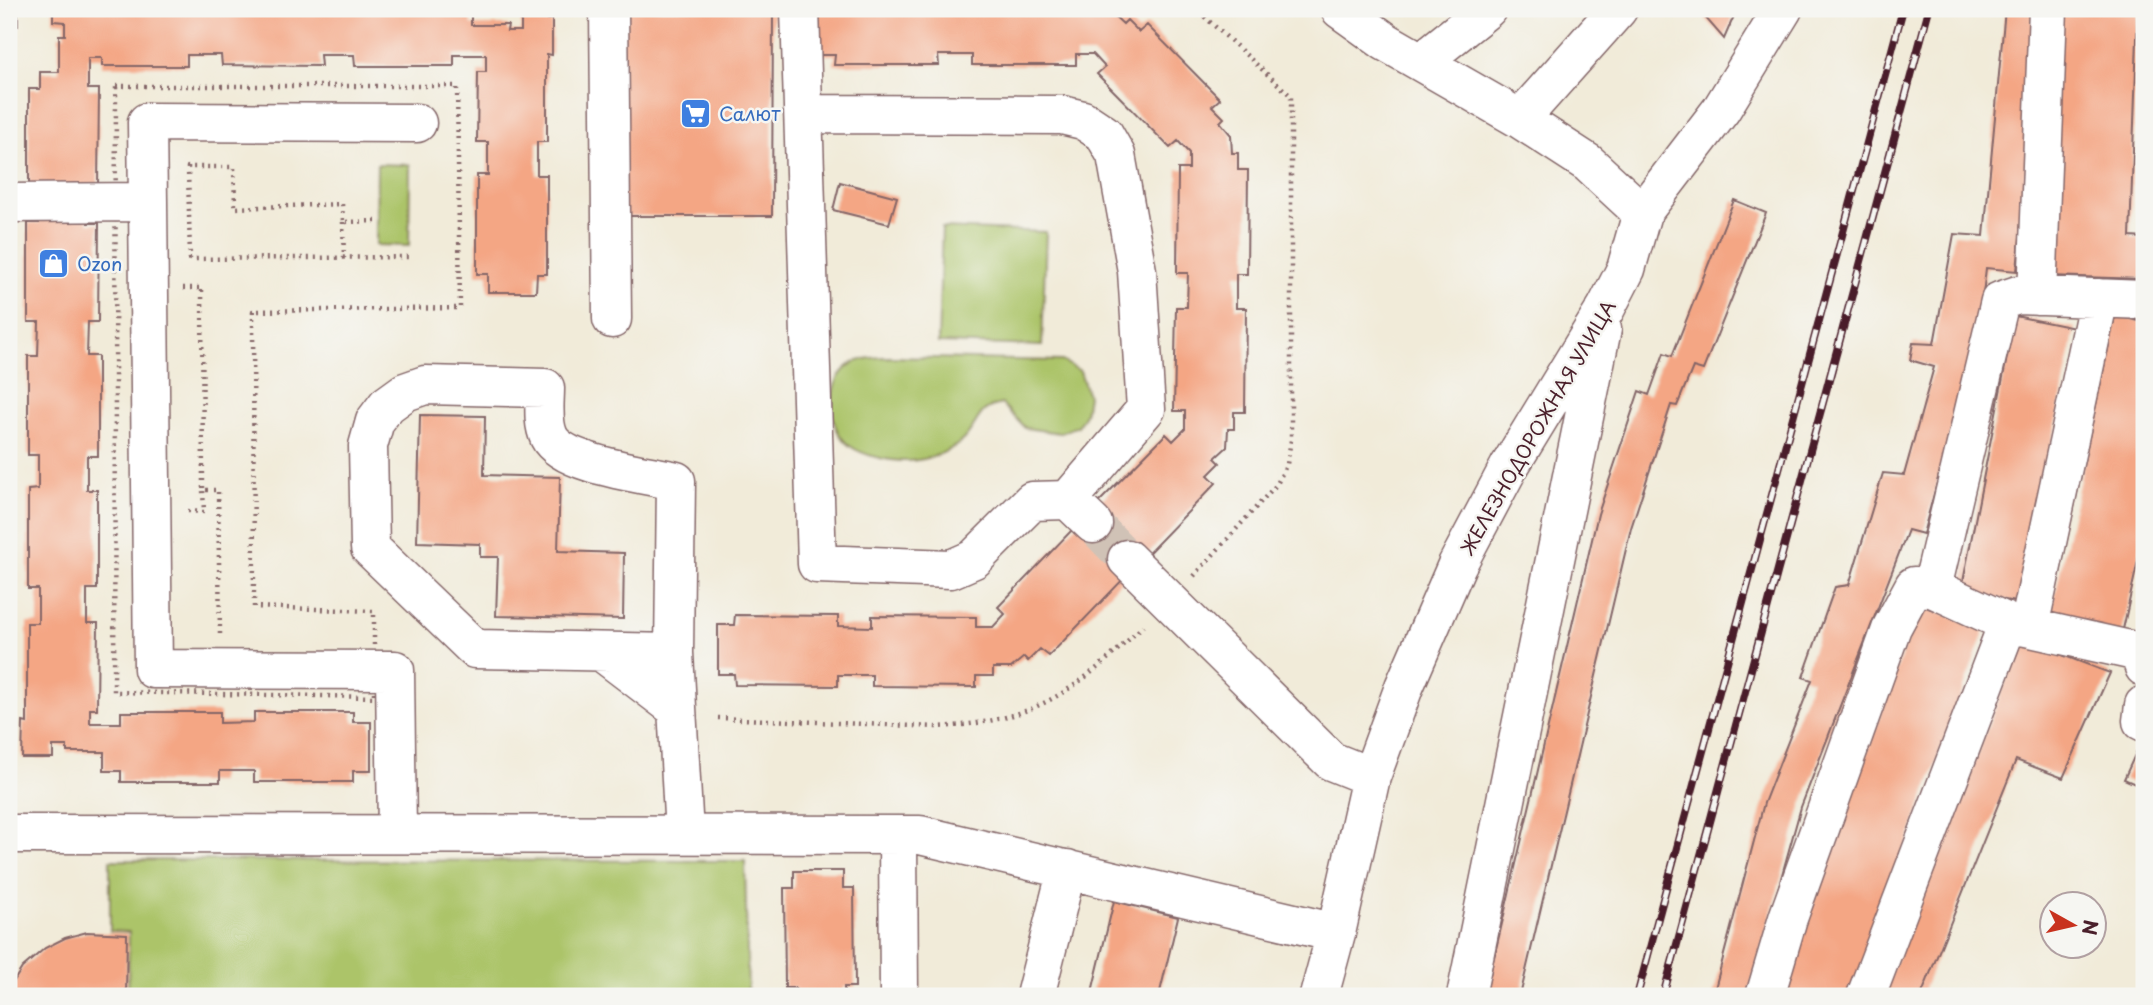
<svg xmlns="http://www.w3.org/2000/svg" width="2153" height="1005" viewBox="0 0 2153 1005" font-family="'Playpen Sans',sans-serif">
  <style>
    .green { fill: #acc469; stroke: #7b724a; stroke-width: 2 }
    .building { fill: #f4a684 }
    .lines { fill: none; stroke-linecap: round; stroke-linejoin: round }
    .minor-tunnel { stroke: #d0c2b6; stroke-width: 38; stroke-dasharray: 38 19; stroke-linecap: butt }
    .minor-casing { stroke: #846668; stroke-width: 41 }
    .path { stroke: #846668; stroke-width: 4.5; stroke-dasharray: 2 5; stroke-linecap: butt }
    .minor { stroke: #fff; stroke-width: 38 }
    .rail-casing { stroke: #4a1f2b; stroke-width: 8 }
    .rail { stroke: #f6f6f2; stroke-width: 5; stroke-dasharray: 16; stroke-linecap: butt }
    .labels { text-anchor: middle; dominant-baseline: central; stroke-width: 5; stroke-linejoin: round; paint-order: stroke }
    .shop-label { font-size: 19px; fill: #366cbe; stroke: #f6f6f2; text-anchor: start }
    .street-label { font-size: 19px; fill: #4a1f2b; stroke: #f6f6f2 }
  </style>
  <rect width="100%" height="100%" fill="#f6f6f2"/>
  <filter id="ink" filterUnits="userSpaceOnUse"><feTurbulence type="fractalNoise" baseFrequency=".0143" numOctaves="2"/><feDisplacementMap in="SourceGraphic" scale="14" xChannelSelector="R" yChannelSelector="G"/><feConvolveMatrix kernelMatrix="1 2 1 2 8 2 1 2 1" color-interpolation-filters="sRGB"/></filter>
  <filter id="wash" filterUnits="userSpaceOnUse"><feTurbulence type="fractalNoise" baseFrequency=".00686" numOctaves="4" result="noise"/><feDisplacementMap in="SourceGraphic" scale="28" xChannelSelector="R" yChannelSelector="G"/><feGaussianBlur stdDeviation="1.57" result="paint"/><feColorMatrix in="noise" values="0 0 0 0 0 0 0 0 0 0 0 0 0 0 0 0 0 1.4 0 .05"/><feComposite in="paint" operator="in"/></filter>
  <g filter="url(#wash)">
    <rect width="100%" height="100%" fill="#f1ebd9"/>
    <path class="green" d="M377 164 410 165 409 246 376 245Z
      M942 228 1046 232 1042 346 938 343Z
      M890 357 1062 361 1080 371 1088 396 1085 414 1078 426 1060 433 1025 428 1002 404C979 408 981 417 968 434 956 451 927 461 906 461 889 461 864 456 850 446 824 427 825 373 858 361 868 357 879 357 890 357Z
      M110 860 745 861 748 996H128L129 932 110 931Z"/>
    <g id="blocks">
      <path class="building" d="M9 9H18V26H9Z
        M53 9H471V25H508L507 31H521V19H552V55L547 54V142H537V175H547V274H537L536 292H488V274H477V175H488V142H477L478 72H486V55H454V66H355L354 55H320L321 66 222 65 221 55H187V66H102V58H88V89H99L98 188H88V223H99L98 322H88L87 356H98V456H87V490H97V589H87V623H98L97 709H90V723H121V712H220V723L254 722V712H353V722H371V771H353V782H254V771H220V782H121V771H104V752H67V746H53V758H22L23 722 27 723V623H38V589H28V490L38 489V455H28V356H38L39 322H28V223H39V188L29 189V89H40V72H59V35H65V22L53 21Z
        M620 9H773L772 216H620Z
        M817 9H1093V11H1109L1123 24 1127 20 1139 32 1147 25 1220 99 1212 106 1224 118 1220 122 1231 135 1232 153H1238V170H1248L1247 274H1236V308H1246L1245 412H1234V429H1228L1227 447 1215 458 1220 463 1208 475 1216 483 1049 656 1040 649 1028 661 1024 657 1011 668H993V676H976V687L872 686V675H838V686L735 685 734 674H718V625H734L735 615 838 616V626L872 627V616L976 617V627H993L1005 614 998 607 1096 505 1166 434 1173 441 1185 429V411H1174L1176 307H1187L1188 273H1177L1178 169H1189V153L1178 141 1170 148 1097 74 1105 67 1093 54H1076V65H972V55H938L939 65H834L835 55H817Z
        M1698 9H1737L1724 39Z
        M2005 9H2040L2017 271 1986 268 1979 329 1923 534 1908 530 1801 807 1748 996H1713L1764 803 1812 680 1803 677 1835 587 1849 585 1883 473 1904 475 1934 367 1910 360 1913 343 1934 344 1954 234 1984 236Z
        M2059 9H2138L2130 237 2144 238V279L2049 276Z
        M840 182 897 197 889 224 833 210Z
        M1734 200 1766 213 1703 370 1693 367 1677 406 1671 405 1631 528 1520 996H1485L1598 514 1639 391 1649 395 1664 353 1672 356Z
        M2015 316 2075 328 2021 603 1961 592Z
        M2115 316 2144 322V533L2122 634 2050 619Z
        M420 415 485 416 484 475 560 477 558 551 624 553 623 619 496 616 498 557H480V544L417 542Z
        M1920 605 1985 629 1852 996H1796L1781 991Z
        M2022 640 2110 673 2063 778 2016 760 1921 996H1882Z
        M2139 746 2144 748V788L2124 779Z
        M794 871H843V888H854L855 987H844V996H796V988H785L784 888H794Z
        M1114 901 1178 917 1159 996H1091Z
        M87 932 127 934 126 996H9V989L22 968 45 948 65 938Z"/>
    </g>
  </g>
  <g filter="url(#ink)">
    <use href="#blocks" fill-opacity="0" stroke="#846668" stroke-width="2"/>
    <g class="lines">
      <path class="minor-tunnel" d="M1093 524 1127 559"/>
      <defs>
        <path id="minor" d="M609 9 612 319
          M800 9 817 564 951 569 974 559 1032 501 1068 500 1146 409 1137 271 1116 155 1104 134 1083 120 1062 115 805 114
          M1340 9 1386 42 1520 119 1588 163 1642 213
          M1421 62 1487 9
          M1520 119 1618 9
          M148 202 147 122 417 123
          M9 203 148 202 153 669 395 670 397 834
          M2037 296 2048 9
          M1068 500 1093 524
          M1127 559 1331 761 1371 777
          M1932 588 2008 623 2139 652 2144 667
          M2029 627 2099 298
          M602 652 677 709
          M674 653 475 649 370 548 368 446 375 421 387 405 405 392 425 385 545 388C545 403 542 422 549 437 563 465 646 474 676 481L674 653 684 834
          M2144 705 2142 721 2144 722
          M9 834 920 835 1336 933
          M898 835 899 996
          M1035 996 1067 869
          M1319 996 1336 933 1371 777 1404 687 1457 565 1509 467 1606 308 1626 269 1642 213 1721 110 1783 9
          M1466 996 1602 329
          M1765 996 1788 918 1892 627 1914 586 1932 588 2000 301 2018 295 2144 300
          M1866 996 2008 623"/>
      </defs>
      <use href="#minor" class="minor-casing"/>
      <path class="path" d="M116 86H457L460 308 253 311 254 607 374 611V697L114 692Z
        M376 221 343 222 342 204 235 208 234 167H188L190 259 411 257
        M343 222 344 258
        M183 288H202L203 490H218L220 634
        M188 511 204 512 203 490
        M1194 576 1277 484 1287 464 1291 440V96L1196 9
        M718 718 937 727C1034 722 1075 692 1143 626"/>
      <use href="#minor" class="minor"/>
      <defs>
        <path id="rail" d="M1637 996 1903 9
          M1663 996 1929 9"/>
      </defs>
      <use href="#rail" class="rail-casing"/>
      <use href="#rail" class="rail"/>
    </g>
  </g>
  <defs>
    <symbol id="supermarket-square" viewBox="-11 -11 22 22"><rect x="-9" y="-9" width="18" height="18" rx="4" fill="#3f7fe0" stroke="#f6f6f2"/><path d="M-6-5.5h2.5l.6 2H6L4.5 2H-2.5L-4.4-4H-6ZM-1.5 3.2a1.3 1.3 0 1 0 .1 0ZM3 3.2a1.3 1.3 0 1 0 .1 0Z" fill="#fff"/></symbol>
    <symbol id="shop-square" viewBox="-11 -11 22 22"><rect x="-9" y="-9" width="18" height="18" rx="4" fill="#3f7fe0" stroke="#f6f6f2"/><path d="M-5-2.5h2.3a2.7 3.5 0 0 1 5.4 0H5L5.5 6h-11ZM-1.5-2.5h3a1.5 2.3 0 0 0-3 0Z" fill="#fff"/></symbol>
  </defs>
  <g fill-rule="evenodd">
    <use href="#supermarket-square" x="678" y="96" width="35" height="35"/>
    <use href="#shop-square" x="36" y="246" width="35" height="35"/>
  </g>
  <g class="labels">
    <g class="shop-label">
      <text x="719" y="113">Салют</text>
      <text x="77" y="263">Ozon</text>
    </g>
    <g class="street-label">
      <text transform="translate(1537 427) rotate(-60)">ЖЕЛЕЗНОДОРОЖНАЯ УЛИЦА</text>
    </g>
  </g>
  <rect width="2153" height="1005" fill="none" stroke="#f6f6f2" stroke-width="35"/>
  <g transform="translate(2073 925) rotate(98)"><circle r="33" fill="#f6f6f2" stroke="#b1a0a2" stroke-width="2"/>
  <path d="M0-5L12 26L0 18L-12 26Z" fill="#c8321e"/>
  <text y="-10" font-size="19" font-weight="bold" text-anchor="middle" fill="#4a1f2b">N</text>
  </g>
</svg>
